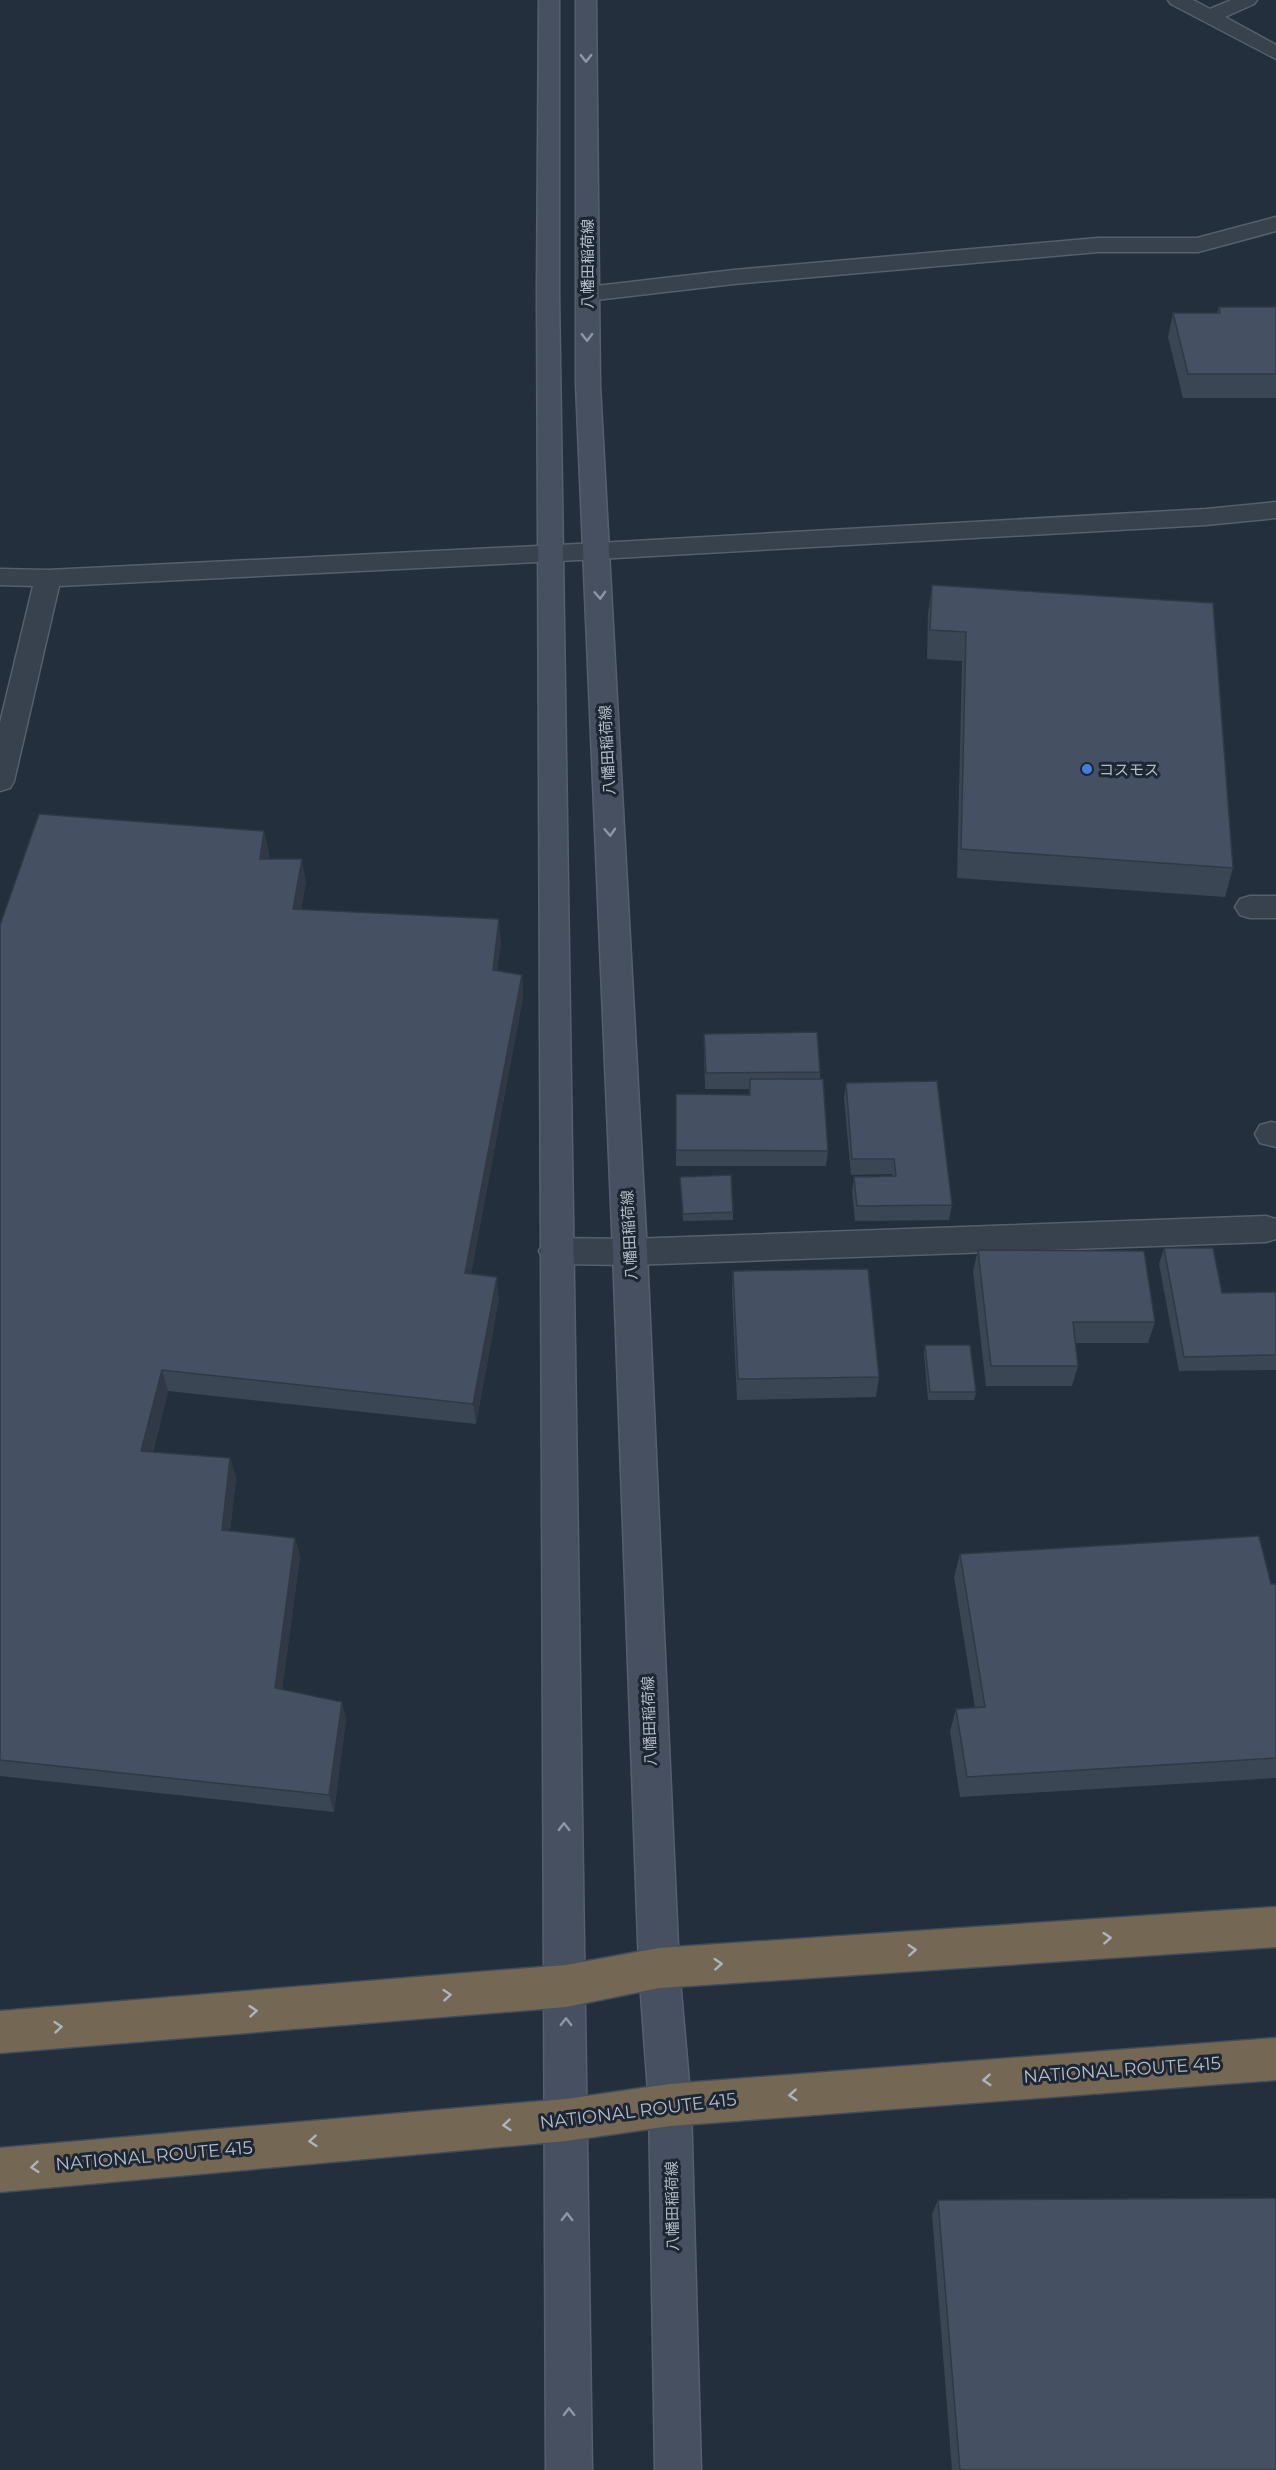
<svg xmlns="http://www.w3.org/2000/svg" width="1276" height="2470" viewBox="0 0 1276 2470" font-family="Montserrat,'Noto Sans JP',sans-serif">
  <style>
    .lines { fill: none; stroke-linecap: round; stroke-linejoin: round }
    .street-casing { stroke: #565f6c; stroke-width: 3 }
    .secondary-casing { stroke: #565f6c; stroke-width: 3 }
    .highway-casing { stroke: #434c59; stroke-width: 3 }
    .street { fill: #38414e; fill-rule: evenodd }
    .secondary { fill: #465061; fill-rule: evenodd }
    .highway { fill: #746855; fill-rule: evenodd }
    .wall { fill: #3b4654 }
    .shaded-wall { fill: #303945 }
    .building { fill: #455162; stroke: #303945; stroke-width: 1.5 }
    .oneway { stroke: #8e96a5 }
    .oneway2 { stroke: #aeb4bd }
    .shop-dot { fill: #3f7fe0; stroke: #1d2633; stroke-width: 2 }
    .labels { text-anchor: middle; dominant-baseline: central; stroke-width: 6; stroke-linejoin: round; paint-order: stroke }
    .street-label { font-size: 15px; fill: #b4bcc9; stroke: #1d2633 }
    .poi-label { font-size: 15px; fill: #b4bcc9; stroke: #1d2633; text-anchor: start }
    .near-street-label { font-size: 18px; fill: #b4bcc9; stroke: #1d2633 }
  </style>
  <rect width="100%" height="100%" fill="#242f3e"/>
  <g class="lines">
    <defs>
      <path id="street" d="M1168 0H1193L1210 9 1231 0H1257L1254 4 1225 17 1276 45V59L1171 4Z
        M1276 217V231L1198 252H1098L734 284 587 301 579 299 576 294 579 289 587 287 734 270 1098 238H1197Z
        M1276 502V518L1206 525 598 559 59 586 14 781 10 788 0 791V723L33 586 0 585V569L48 570 598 543 1206 509Z
        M1250 896H1276V918H1250L1240 915 1235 907 1240 899Z
        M1271 1122 1276 1123V1147L1260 1143 1255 1134 1260 1125Z
        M1266 1216 1276 1219V1239L1266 1242 630 1265 556 1264 544 1261 539 1251 544 1241 556 1238 630 1239Z"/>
      <path id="secondary" d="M539 0H559V292L592 2470H546L537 292Z
        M576 0H596L600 385 647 1252 679 1968 691 2105 701 2470H655L649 2105 639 1968 613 1252 576 385Z"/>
      <path id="highway" d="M1276 1907V1947L659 1988 566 2007 0 2053V2011L566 1965 659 1948Z
        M1276 2038V2080L670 2126 566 2141 0 2192V2148L566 2099 670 2084Z"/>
    </defs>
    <use href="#street" class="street-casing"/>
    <use href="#secondary" class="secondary-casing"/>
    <use href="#highway" class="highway-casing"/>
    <use href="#street" class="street"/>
    <use href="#secondary" class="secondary"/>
    <use href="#highway" class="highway"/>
  </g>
  <path class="wall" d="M1219 307H1276V398H1183L1168 337 1173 313H1217Z
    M932 585 1233 868 1225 897 957 878 962 661 927 659 928 614Z
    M264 831 269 854 268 859 306 882 301 910 501 942 497 971 522 975 523 997 471 1274 499 1298 476 1424 168 1391 153 1452 230 1458 236 1478 230 1531 295 1538 300 1557 282 1690 342 1702 346 1720 334 1812 0 1776V925Z
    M704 1034 820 1072V1079L828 1151 826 1166H676V1094L749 1095V1089H705L704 1050Z
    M846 1083 952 1205 949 1220 855 1221 852 1192 854 1177 892 1176V1174L851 1175 844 1098Z
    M680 1177 733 1212V1220L683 1221Z
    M1164 1248 1222 1293 1276 1292V1370L1179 1371 1159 1264Z
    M978 1250 1155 1322 1148 1343H1075L1078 1366 1072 1386H986L973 1271Z
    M733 1271 879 1377 876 1397 737 1400 732 1292Z
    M925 1345 976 1392 974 1400H928L924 1353Z
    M960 1554 1276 1584V1778L960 1797 950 1731 956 1709 975 1708 954 1577Z
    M938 2200 1276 2470H952L932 2214Z"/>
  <path class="shaded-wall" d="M264 831 269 854 265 882 260 859Z
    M302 859 306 882 297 932 293 909Z
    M499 919 501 942 494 992 493 970Z
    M522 975 523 997 467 1295 465 1273Z
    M497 1277 499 1298 476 1424 473 1404Z
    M162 1370 168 1391 148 1470 141 1451Z
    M230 1458 236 1478 228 1549 222 1530Z
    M295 1538 300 1557 280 1706 275 1688Z
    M342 1702 346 1720 334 1812 329 1795Z"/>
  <path class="building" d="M1219 307H1276V374H1188L1173 313H1220Z
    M932 585 1213 603 1233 868 961 849 966 632 930 630Z
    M39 814 264 831 260 859H302L293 909 499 919 493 970 522 975 465 1273 497 1277 473 1404 162 1370 141 1451 230 1458 222 1530 295 1538 275 1688 342 1702 329 1795 0 1760V925Z
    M817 1032 820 1072 706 1073 704 1034Z
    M750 1079H823L828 1151 676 1150V1094L750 1095Z
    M937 1081 952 1205 857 1206 854 1177 896 1176 894 1159H852L846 1083Z
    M731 1175 733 1212 683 1214 680 1177Z
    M1164 1248H1213L1222 1293 1276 1292V1355L1184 1357Z
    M978 1250 1144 1251 1155 1322H1073L1078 1366H991Z
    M868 1269 879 1377 738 1379 733 1271Z
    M925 1345H970L976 1392H930Z
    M1259 1536 1271 1584H1276V1758L967 1777 956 1709 985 1707 960 1554Z
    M1276 2198V2470H960L938 2200Z"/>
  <defs><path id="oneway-chevron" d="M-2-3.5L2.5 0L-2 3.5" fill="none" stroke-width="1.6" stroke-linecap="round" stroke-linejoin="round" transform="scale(1.5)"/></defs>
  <g class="oneway">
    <use href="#oneway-chevron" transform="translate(586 58) rotate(90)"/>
    <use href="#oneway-chevron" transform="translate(587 337) rotate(89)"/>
    <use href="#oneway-chevron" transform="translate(600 595) rotate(87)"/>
    <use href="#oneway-chevron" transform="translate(610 832) rotate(87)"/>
    <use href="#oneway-chevron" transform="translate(564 1827) rotate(-91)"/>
    <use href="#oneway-chevron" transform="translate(566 2022) rotate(-90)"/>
    <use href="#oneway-chevron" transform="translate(567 2217) rotate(-90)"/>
    <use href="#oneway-chevron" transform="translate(569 2412) rotate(-91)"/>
  </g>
  <g class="oneway2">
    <use href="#oneway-chevron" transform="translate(1107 1938) rotate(-4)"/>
    <use href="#oneway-chevron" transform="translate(912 1950) rotate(-4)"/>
    <use href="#oneway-chevron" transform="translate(718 1964) rotate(-4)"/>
    <use href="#oneway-chevron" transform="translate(447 1995) rotate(-5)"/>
    <use href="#oneway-chevron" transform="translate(253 2011) rotate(-5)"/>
    <use href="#oneway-chevron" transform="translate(58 2027) rotate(-5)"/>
    <use href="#oneway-chevron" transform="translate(987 2080) rotate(176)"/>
    <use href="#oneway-chevron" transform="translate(793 2095) rotate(176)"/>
    <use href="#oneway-chevron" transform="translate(507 2125) rotate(175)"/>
    <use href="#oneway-chevron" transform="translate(313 2141) rotate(175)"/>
    <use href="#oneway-chevron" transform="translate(35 2167) rotate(175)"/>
  </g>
  <circle class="shop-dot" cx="1087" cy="769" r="6"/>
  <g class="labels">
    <g class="street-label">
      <text transform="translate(587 264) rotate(-90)">八幡田稲荷線</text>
      <text transform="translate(607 750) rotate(-93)">八幡田稲荷線</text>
      <text transform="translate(629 1235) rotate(-93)">八幡田稲荷線</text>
      <text transform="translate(649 1721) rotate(-92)">八幡田稲荷線</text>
      <text transform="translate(672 2206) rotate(-91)">八幡田稲荷線</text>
    </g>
    <g class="poi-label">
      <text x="1099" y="769">コスモス</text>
    </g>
    <g class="near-street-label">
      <text transform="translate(1122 2070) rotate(-4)">NATIONAL ROUTE 415</text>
      <text transform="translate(638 2111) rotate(-7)">NATIONAL ROUTE 415</text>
      <text transform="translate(154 2156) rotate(-5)">NATIONAL ROUTE 415</text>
    </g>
  </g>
</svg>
